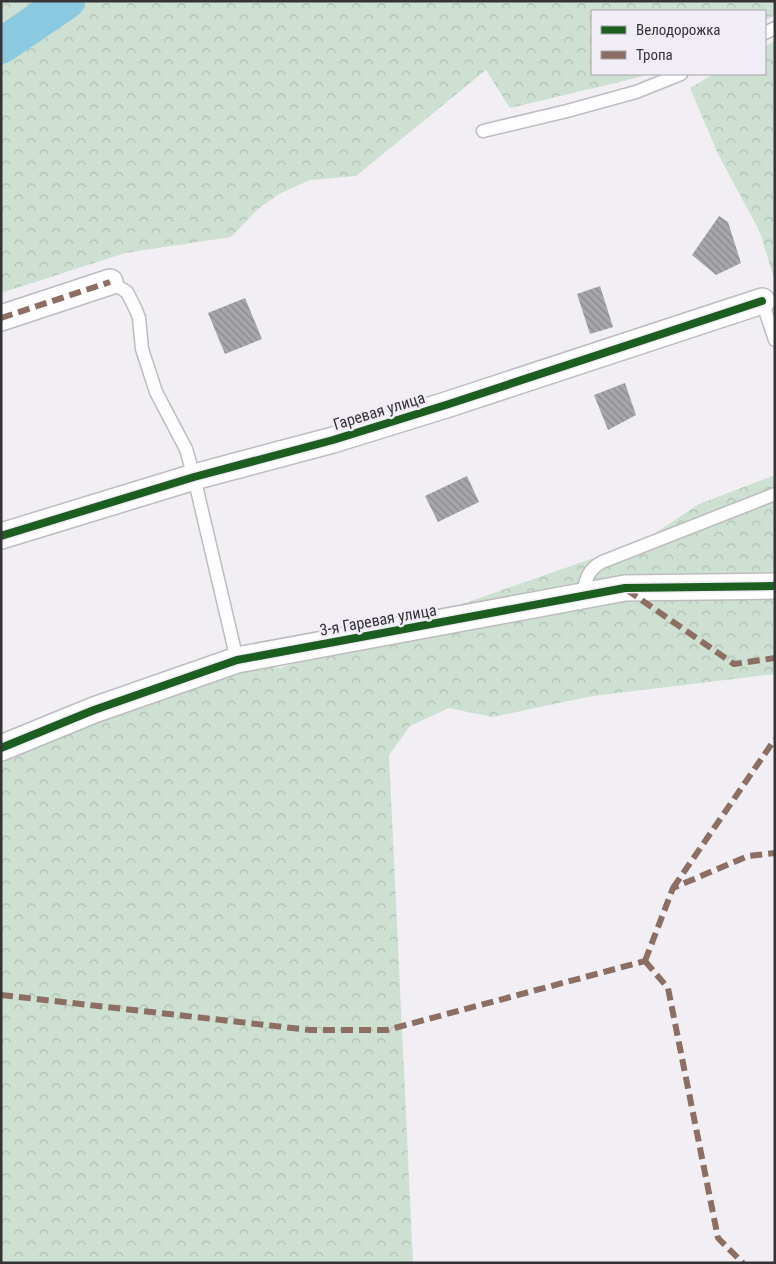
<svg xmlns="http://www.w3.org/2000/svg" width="776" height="1264" viewBox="0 0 776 1264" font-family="'Roboto Condensed',sans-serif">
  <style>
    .forest { fill: url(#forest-crowns) }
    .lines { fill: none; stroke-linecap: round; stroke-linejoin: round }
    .river { stroke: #8ac9e0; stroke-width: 36 }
    .building { fill: url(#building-back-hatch) }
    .lane-casing { stroke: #bebcc0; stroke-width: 15 }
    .street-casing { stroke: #bebcc0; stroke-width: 28 }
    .lane { stroke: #fdfdfd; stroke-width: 12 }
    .street { stroke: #fdfdfd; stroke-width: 25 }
    .quiet { stroke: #8d6e63; stroke-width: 6; stroke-dasharray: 12 6; stroke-linecap: butt }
    .cycleway-casing { stroke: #f1edf6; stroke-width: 11 }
    .cycleway { stroke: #1b5e20; stroke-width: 8 }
    .labels { text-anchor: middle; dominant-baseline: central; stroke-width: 5; stroke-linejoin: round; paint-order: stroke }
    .street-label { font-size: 16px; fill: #353336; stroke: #f1edf6 }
  </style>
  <defs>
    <pattern id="forest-crowns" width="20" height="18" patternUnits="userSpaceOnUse" patternTransform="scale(1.25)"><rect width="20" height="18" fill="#cde0d1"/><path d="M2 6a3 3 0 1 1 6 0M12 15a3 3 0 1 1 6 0" fill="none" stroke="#b1c1b4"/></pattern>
    <pattern id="building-back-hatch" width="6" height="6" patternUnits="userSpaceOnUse" patternTransform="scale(1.25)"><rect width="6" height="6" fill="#a7a6a9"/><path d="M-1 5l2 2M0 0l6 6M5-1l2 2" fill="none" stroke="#89888a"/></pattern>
  </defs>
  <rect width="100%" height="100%" fill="#f1eff4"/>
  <path class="forest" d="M1 1H775V15L765 20V11H592V74H646L636 78 510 108 486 70 356 176 310 180 279 194 258 209 231 237 125 253 1 293Z
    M775 41V282L760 232 718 154 690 88 714 74H765V46Z
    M775 475V674L593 696 492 717 449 708 410 726 389 755 413 1263H1V763L237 660 280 668 645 540 699 504Z"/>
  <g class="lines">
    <path class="river" d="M1 46 67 1"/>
  </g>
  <path class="building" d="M719 216 728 222 741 263 716 275 692 255Z
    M600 286 613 327 590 334 577 294Z
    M245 298 262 339 225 354 208 313Z
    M625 383 636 415 608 430 594 395Z
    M467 476 479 502 438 522 425 496Z"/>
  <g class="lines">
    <defs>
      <path id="lane" d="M765 33 775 28
        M483 131 567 111 636 92 681 74
        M110 282 127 292 136 310 139 318 142 349 156 392 186 449 194 477 237 660
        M762 301 775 340
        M582 596C586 580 587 570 602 562L775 494"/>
      <path id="street" d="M1 318 110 282
        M1 536 194 477 333 440 449 404 762 301
        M1 748 94 710 237 660 625 588 775 586"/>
    </defs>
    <use href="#lane" class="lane-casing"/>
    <use href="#street" class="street-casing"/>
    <use href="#lane" class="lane"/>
    <use href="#street" class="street"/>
    <path class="quiet" d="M1 318 110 282
      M627 590 734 664 775 658
      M673 888 775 739
      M645 961 668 988 718 1238 743 1263
      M645 961 673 888 748 856 775 853
      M1 995 310 1030H387L645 961"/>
    <defs>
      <path id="cycleway" d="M1 536 194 477 333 440 449 404 762 301
        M1 748 94 710 237 660 625 588 775 586"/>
    </defs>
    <use href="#cycleway" class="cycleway-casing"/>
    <use href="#cycleway" class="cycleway"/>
  </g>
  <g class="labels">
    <g class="street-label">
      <text transform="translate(379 411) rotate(-17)">Гаревая улица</text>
      <text transform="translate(378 620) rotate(-10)">3-я Гаревая улица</text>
    </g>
  </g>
  <rect width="776" height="1264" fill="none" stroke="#353336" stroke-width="5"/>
  <rect x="591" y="10" width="175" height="65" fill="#f1edf6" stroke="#a6a3a9"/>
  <rect x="601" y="26" width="25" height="8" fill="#1b5e20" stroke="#a6a3a9"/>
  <text x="636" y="35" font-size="15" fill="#353336">Велодорожка</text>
  <rect x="601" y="51" width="25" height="8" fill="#8d6e63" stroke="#a6a3a9"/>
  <text x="636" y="60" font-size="15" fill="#353336">Тропа</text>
</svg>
